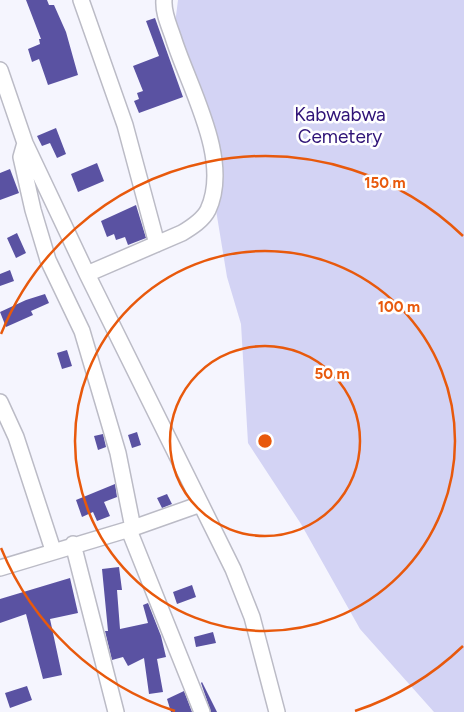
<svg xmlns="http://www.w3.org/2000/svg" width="464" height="712" viewBox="0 0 464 712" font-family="Figtree,sans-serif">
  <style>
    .green { fill: #d3d3f4 }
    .building { fill: #5a52a2 }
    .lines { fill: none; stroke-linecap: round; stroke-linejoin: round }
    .minor-casing { stroke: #bbbbc6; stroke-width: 18 }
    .minor { stroke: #fff; stroke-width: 15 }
    .ring { fill: none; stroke: #e8590c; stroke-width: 2.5 }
    .labels { text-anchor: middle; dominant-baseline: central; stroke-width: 5; stroke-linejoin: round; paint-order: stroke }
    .park-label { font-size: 19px; fill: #2f1377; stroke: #fff }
    .centre { fill: #e8590c; stroke: #fff; stroke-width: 2.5 }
    .ring-label { font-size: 15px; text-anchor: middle; font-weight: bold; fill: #e8590c; stroke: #fff; stroke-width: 5; stroke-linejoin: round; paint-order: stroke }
  </style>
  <rect width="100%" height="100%" fill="#f5f5fe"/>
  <path class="green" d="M178 0H464V712H434L360 629 301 524 248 443 241 324 227 277 215 204 222 159 208 107 174 32Z"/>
  <path class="building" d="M26 0H47L49 5H54L66 32 78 75 48 85 39 59 32 62 28 49 40 44 39 39H41Z
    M155 18 183 97 139 113 134 101 139 99 137 93 143 91 133 66 159 56 146 21Z
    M56 128 66 154 57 158 50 143 42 146 37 136Z
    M97 163 104 181 78 192 71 174Z
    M10 169 19 193 0 200V173Z
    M136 205 146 238 128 245 125 237 116 240 114 234 107 237 101 221Z
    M17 233 26 253 16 258 7 238Z
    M10 270 14 281 0 286V274Z
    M45 294 49 303 31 311 33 315 6 327 0 312 26 300Z
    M67 350 72 366 62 369 57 353Z
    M137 432 141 445 132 448 128 435Z
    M103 434 106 447 98 450 94 436Z
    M115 484 117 497 104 502 110 516 97 521 93 512 82 517 76 500Z
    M167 494 172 504 162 508 157 498Z
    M119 567 122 590H117L120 629 148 623 143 605 148 603 161 636 166 657 157 659 163 692 149 694 144 658 128 666 123 657 112 660 105 631H108L102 569Z
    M70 578 78 613 50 619 62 675 43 679 26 614 0 623V599Z
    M192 585 196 597 177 604 173 592Z
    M213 632 216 643 196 647 194 637Z
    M202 682 217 712H211L201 683Z
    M27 686 32 700 10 708 5 693Z
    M184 691 192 712H171L167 699Z"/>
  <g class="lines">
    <defs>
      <path id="minor" d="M81 0 125 125 157 244
        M0 70 25 143 87 274 233 569 252 617 277 712
        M25 143 21 157 33 210 48 260 82 331 118 453 133 528
        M87 274 182 233C192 227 203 220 208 210 232 159 188 86 173 37 169 25 163 13 164 0
        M0 402 16 437 53 550
        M129 530 202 712
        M73 544 116 712
        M0 568 133 528 201 504"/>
    </defs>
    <use href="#minor" class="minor-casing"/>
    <use href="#minor" class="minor"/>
  </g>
  <g class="ring">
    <circle cx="265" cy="441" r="95"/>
    <circle cx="265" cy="441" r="190"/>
    <path d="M463 646A285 285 0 0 1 355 711M175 711A285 285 0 0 1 1 548M1 334A285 285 0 0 1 463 236"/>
  </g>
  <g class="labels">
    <g class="park-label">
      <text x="340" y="114">Kabwabwa<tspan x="340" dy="22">Cemetery</tspan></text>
    </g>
  </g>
  <circle cx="265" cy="441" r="8" class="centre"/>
  <g class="ring-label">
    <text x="385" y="188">150 m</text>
    <text x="399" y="312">100 m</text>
    <text x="332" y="379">50 m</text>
  </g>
</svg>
